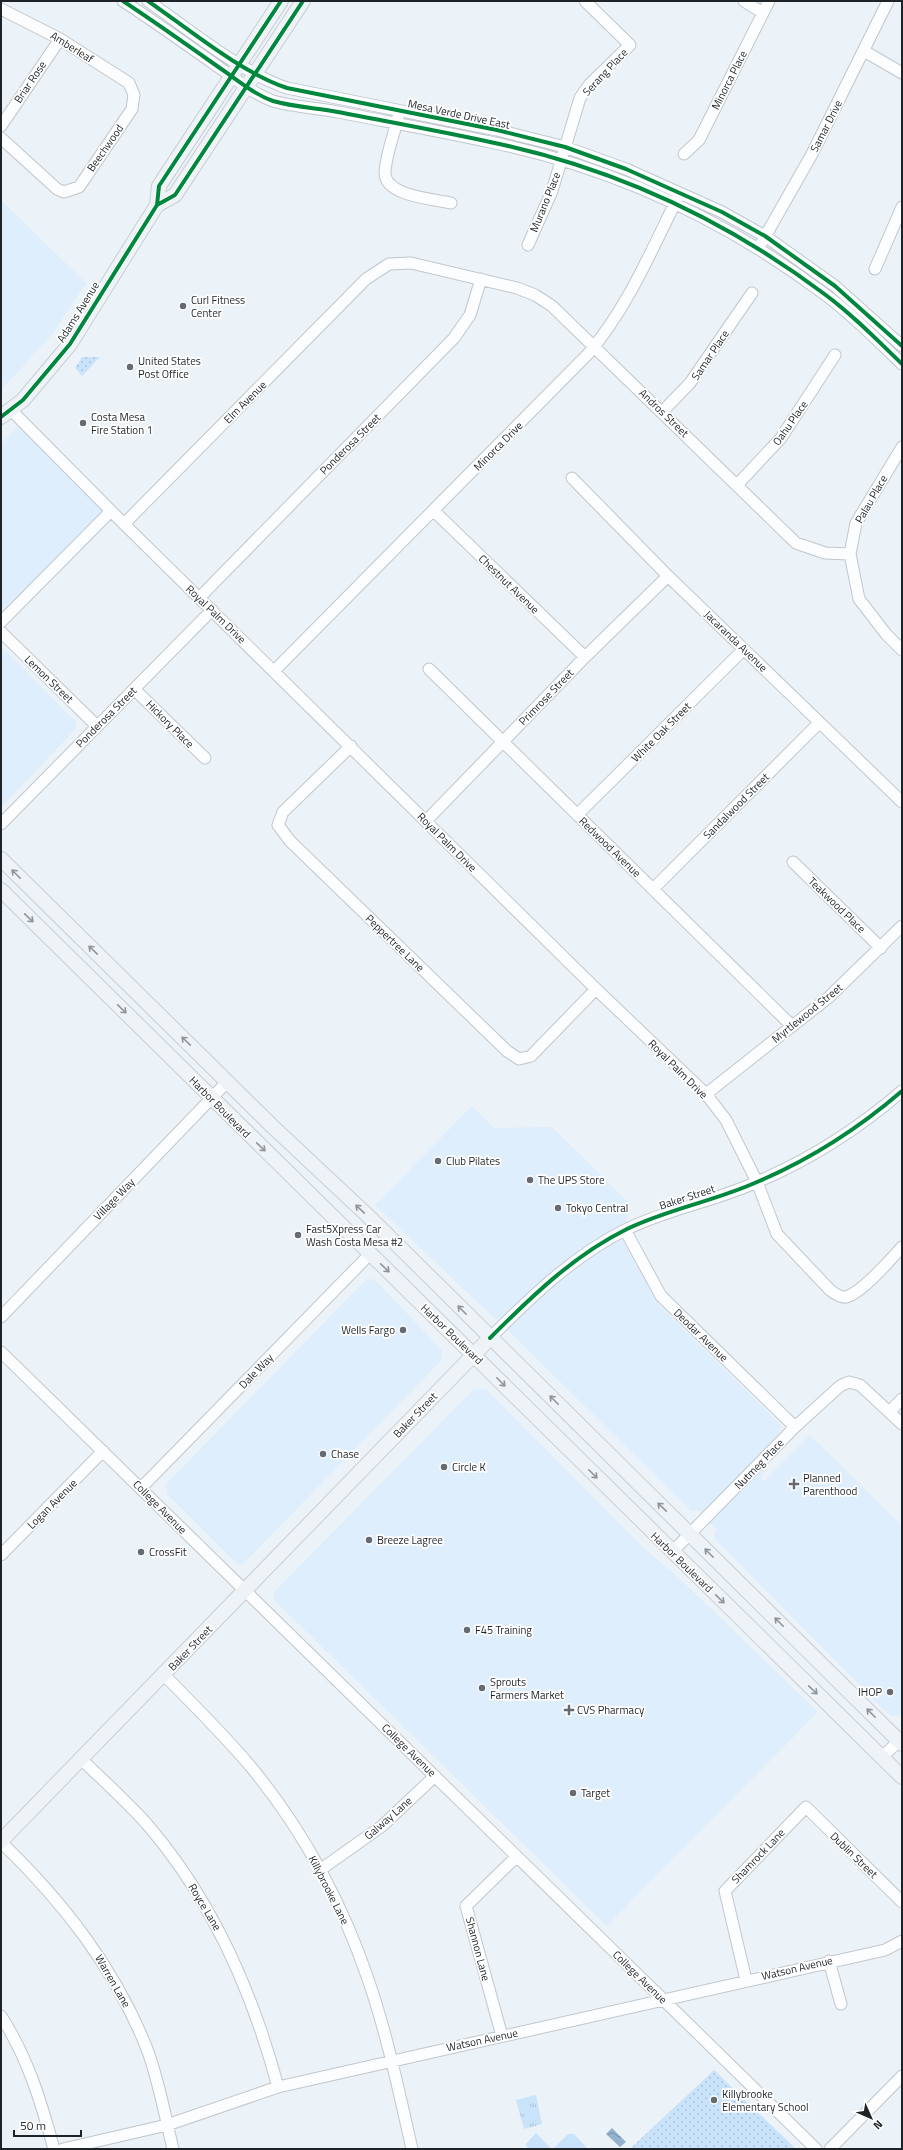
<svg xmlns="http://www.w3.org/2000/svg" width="903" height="2150" viewBox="0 0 903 2150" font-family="'Titillium Web',sans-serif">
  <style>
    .built { fill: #dfeefc }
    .grass { fill: url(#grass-dots) }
    .park { fill: url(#park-tufts) }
    .pitch { fill: #c9e3fb }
    .water { fill: url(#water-waves) }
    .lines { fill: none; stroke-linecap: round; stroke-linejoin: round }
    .minor-casing { stroke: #c1c7cc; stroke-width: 13 }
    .major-casing { stroke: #cbced2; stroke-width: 16 }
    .minor { stroke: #fcfdfe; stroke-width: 11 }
    .major { stroke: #eef3f7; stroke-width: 14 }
    .cycleway-casing { stroke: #fff; stroke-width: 6 }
    .cycleway { stroke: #00873e; stroke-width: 4 }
    .oneway { stroke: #90959a }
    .poi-dot { fill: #666b71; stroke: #fff; stroke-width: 1.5 }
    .labels { text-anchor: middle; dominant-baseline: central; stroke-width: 3.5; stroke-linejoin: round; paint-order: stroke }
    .street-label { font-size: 11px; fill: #1e2328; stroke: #fff }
    .poi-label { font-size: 11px; fill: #1e2328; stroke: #fff; text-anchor: start }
  </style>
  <defs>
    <pattern id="grass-dots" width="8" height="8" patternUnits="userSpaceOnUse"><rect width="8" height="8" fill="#c9e3fb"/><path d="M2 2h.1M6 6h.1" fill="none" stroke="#acc2d7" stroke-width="1.8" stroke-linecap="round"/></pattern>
    <pattern id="park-tufts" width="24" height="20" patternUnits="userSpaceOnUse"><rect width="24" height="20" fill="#c9e3fb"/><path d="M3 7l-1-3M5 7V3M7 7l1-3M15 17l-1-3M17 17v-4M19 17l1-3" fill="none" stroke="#acc2d7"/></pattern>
    <pattern id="water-waves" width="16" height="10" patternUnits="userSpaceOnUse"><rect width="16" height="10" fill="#93b2cd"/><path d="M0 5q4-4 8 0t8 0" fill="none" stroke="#7790a6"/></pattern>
  </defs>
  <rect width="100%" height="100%" fill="#ebf2f8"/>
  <path class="built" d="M1 200 86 283 51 336 1 390Z
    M18 426 102 510 1 618V444Z
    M1 648 4 649 76 722V729L1 807Z
    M472 1106 494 1128 552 1127 630 1204 622 1240 659 1305 782 1426 761 1479 763 1482 810 1435 902 1526V1612L900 1618 902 1621V1715L894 1717 887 1713 716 1540 714 1534 717 1530 698 1510 691 1511 523 1345 375 1205Z
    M369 1279 375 1280 442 1350 441 1361 243 1564H237L167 1494 166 1484 363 1283Z
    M486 1389 646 1550 677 1576 818 1712 607 1926 274 1600V1592L473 1390Z"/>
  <path class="grass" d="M82 357H100L82 376 75 368Z
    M714 2070 796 2149H630Z"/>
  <path class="park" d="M536 2095 542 2124 524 2129 516 2100Z"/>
  <path class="pitch" d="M536 2133 550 2147 548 2149H529L525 2145Z
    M568 2134H574L588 2149H553Z"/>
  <path class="water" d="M612 2128 626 2142 620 2147 606 2134Z"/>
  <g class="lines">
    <defs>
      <path id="minor" d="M123 1C155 22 186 44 217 66 235 78 253 94 273 101 293 107 318 108 338 112 389 122 439 131 490 142 611 167 724 219 823 293 852 314 877 340 902 364
        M148 1C190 30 240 72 287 88L497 130 565 147 626 169 722 212 765 236 835 286 902 346
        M744 1 763 13
        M1 9 60 39 129 83 134 95 132 109 79 187 64 192 57 189 1 138
        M864 51 902 73
        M398 117C394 135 386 154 385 172 384 196 433 199 451 203
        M1 126 60 39
        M684 154 699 140 769 1
        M762 242 812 154 888 1
        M528 245 552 191 580 98 589 85 630 45 585 1
        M875 269 902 207
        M11 410 124 524 596 989 706 1094 726 1120 757 1182 777 1234 830 1290C834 1293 840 1298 846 1297 863 1292 890 1260 902 1247
        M662 412 690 383 752 293
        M572 478 668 576 902 802
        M737 485 781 438 835 355
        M434 511 585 657
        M124 524 366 279 389 264 411 263 517 288 535 295 552 306 796 543 825 553 850 554 859 599 886 634 902 650
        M850 554 856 523 902 447
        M199 598 454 338 470 315 481 279
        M1 622 111 511
        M1 632 97 726
        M429 669 792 1026
        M274 671 588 354C628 307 651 251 678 197
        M134 689 205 758
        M351 746 283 812 278 825 290 841 507 1051 519 1059 531 1056 596 989
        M577 815 744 649
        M426 821 585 657 668 576
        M1 824 212 610
        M793 862 881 948
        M653 889 819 723
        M706 1094 829 997 902 926
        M625 1230 661 1296 795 1427
        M1 1317 227 1082
        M490 1338C531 1297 574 1255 627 1229 668 1209 715 1201 757 1182 809 1160 859 1128 902 1091
        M1 1352 816 2149
        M890 1411 902 1399
        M141 1488 370 1254
        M672 1552 795 1427 840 1386 849 1382 860 1385 902 1424
        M1 1555 103 1451
        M164 1675C194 1705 224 1735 251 1767 302 1829 342 1903 368 1979 387 2034 399 2092 412 2149
        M882 1757 902 1738
        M81 1759C103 1780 126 1801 146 1823 212 1899 252 1990 278 2087
        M1 1842C63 1902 115 1968 147 2049 159 2081 165 2116 173 2149
        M320 1870 382 1826 435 1776
        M829 1961 841 2004
        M746 1980 725 1891 806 1807 902 1902
        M1 2016C28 2058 41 2102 54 2149
        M502 2036 466 1906 516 1857
        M63 2149 167 2125 278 2087 885 1950 902 1941
        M830 2149 902 2076"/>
      <path id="major" d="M157 205 175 195 303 1
        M1 417 23 400 70 344 157 205 159 186 281 1
        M1 859 272 1126 366 1214 902 1744
        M1 890 902 1777
        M1 1841 490 1338"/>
    </defs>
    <use href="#minor" class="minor-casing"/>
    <use href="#major" class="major-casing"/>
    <use href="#minor" class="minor"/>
    <use href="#major" class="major"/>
    <defs>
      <path id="cycleway" d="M123 1C155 22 186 44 217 66 235 78 253 94 273 101 293 107 318 108 338 112 389 122 439 131 490 142 611 167 724 219 823 293 852 314 877 340 902 364
        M148 1C190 30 240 72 287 88L497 130 565 147 626 169 722 212 765 236 835 286 902 346
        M157 205 175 195 303 1
        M1 417 23 400 70 344 157 205 159 186 281 1
        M490 1338C531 1297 574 1255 627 1229 668 1209 715 1201 757 1182 809 1160 859 1128 902 1091"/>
    </defs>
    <use href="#cycleway" class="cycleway-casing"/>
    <use href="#cycleway" class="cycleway"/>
  </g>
  <defs><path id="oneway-shaft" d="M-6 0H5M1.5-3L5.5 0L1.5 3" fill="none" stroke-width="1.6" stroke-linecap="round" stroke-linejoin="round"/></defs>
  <g class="oneway">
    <use href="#oneway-shaft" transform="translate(16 874) rotate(-135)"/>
    <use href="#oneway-shaft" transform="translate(29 918) rotate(44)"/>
    <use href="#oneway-shaft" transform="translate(93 950) rotate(-136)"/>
    <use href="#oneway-shaft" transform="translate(122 1009) rotate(44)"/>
    <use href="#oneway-shaft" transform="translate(186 1041) rotate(-136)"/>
    <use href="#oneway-shaft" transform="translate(261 1147) rotate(44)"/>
    <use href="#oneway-shaft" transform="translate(360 1209) rotate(-137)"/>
    <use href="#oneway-shaft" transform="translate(385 1268) rotate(44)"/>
    <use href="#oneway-shaft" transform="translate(462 1310) rotate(-135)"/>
    <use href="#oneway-shaft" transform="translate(501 1382) rotate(45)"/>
    <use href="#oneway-shaft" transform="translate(554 1400) rotate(-135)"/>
    <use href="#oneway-shaft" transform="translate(593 1474) rotate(45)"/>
    <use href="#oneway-shaft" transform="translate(662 1507) rotate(-136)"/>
    <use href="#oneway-shaft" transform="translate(709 1553) rotate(-135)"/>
    <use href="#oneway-shaft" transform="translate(720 1599) rotate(44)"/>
    <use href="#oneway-shaft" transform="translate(779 1622) rotate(-135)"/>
    <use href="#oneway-shaft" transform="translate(813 1690) rotate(44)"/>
    <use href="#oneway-shaft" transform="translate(871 1713) rotate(-135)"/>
  </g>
  <g class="poi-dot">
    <circle cx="183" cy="306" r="4"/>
    <circle cx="130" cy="367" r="4"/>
    <circle cx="83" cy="423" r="4"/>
    <circle cx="438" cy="1161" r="4"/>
    <circle cx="530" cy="1180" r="4"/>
    <circle cx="558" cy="1208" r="4"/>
    <circle cx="298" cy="1235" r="4"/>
    <circle cx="403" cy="1330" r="4"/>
    <circle cx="323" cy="1454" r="4"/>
    <circle cx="444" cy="1467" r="4"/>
    <path d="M792 1478h4v4h4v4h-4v4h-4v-4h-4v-4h4z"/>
    <circle cx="369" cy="1540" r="4"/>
    <circle cx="141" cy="1552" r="4"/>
    <circle cx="467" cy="1630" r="4"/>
    <circle cx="482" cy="1688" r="4"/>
    <circle cx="890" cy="1692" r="4"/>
    <path d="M567 1704h4v4h4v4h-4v4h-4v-4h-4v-4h4z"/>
    <circle cx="573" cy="1793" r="4"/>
    <circle cx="714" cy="2100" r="4"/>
  </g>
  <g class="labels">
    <g class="street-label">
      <text transform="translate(72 47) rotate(32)">Amberleaf</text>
      <text transform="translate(605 72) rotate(-47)">Serang Place</text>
      <text transform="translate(729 80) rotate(-63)">Minorca Place</text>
      <text transform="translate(30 82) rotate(-56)">Briar Rose</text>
      <text transform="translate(459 114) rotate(12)">Mesa Verde Drive East</text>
      <text transform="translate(826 126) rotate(-63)">Samar Drive</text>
      <text transform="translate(105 148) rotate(-55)">Beechwood</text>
      <text transform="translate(545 202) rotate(-68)">Murano Place</text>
      <text transform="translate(78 312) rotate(-58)">Adams Avenue</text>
      <text transform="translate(710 355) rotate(-56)">Samar Place</text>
      <text transform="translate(245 402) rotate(-45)">Elm Avenue</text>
      <text transform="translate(664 413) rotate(44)">Andros Street</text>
      <text transform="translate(790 423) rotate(-55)">Oahu Place</text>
      <text transform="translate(350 444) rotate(-45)">Ponderosa Street</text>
      <text transform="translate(498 446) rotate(-45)">Minorca Drive</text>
      <text transform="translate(871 499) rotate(-60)">Palau Place</text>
      <text transform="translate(509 584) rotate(44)">Chestnut Avenue</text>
      <text transform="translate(216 614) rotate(44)">Royal Palm Drive</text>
      <text transform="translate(736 641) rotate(44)">Jacaranda Avenue</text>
      <text transform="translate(49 679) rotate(44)">Lemon Street</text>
      <text transform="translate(546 697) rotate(-46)">Primrose Street</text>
      <text transform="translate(106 717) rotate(-45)">Ponderosa Street</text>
      <text transform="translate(170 724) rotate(45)">Hickory Place</text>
      <text transform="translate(661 732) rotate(-45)">White Oak Street</text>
      <text transform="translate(736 806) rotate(-45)">Sandalwood Street</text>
      <text transform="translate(447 842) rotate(45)">Royal Palm Drive</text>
      <text transform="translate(610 847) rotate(44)">Redwood Avenue</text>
      <text transform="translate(837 905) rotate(44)">Teakwood Place</text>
      <text transform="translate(395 943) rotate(44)">Peppertree Lane</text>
      <text transform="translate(807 1013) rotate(-39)">Myrtlewood Street</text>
      <text transform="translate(678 1069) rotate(45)">Royal Palm Drive</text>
      <text transform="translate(220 1107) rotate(45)">Harbor Boulevard</text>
      <text transform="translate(687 1197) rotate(-18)">Baker Street</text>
      <text transform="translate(114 1199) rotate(-46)">Village Way</text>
      <text transform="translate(452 1334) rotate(44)">Harbor Boulevard</text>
      <text transform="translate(701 1335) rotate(44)">Deodar Avenue</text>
      <text transform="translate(256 1371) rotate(-46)">Dale Way</text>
      <text transform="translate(415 1415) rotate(-46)">Baker Street</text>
      <text transform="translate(759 1464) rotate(-46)">Nutmeg Place</text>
      <text transform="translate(52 1504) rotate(-45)">Logan Avenue</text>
      <text transform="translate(160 1507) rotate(45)">College Avenue</text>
      <text transform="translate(682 1562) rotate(44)">Harbor Boulevard</text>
      <text transform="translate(190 1648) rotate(-46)">Baker Street</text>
      <text transform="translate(409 1750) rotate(44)">College Avenue</text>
      <text transform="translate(388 1818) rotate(-41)">Galway Lane</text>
      <text transform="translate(854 1855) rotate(44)">Dublin Street</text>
      <text transform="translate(758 1856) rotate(-46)">Shamrock Lane</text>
      <text transform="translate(329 1890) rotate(63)">Killybrooke Lane</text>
      <text transform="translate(205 1907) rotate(59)">Royce Lane</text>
      <text transform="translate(478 1949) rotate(75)">Shannon Lane</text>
      <text transform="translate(797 1968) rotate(-13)">Watson Avenue</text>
      <text transform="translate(640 1977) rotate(44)">College Avenue</text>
      <text transform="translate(113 1981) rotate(60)">Warren Lane</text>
      <text transform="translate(482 2040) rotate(-12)">Watson Avenue</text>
    </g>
    <g class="poi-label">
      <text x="191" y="300">Curl Fitness<tspan x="191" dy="13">Center</tspan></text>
      <text x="138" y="361">United States<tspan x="138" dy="13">Post Office</tspan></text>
      <text x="91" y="417">Costa Mesa<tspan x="91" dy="13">Fire Station 1</tspan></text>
      <text x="446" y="1161">Club Pilates</text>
      <text x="538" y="1180">The UPS Store</text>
      <text x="566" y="1208">Tokyo Central</text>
      <text x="306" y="1229">Fast5Xpress Car<tspan x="306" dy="13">Wash Costa Mesa #2</tspan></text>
      <text x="395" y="1330" text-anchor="end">Wells Fargo</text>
      <text x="331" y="1454">Chase</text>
      <text x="452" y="1467">Circle K</text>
      <text x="803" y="1478">Planned<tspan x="803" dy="13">Parenthood</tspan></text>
      <text x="377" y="1540">Breeze Lagree</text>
      <text x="149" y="1552">CrossFit</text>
      <text x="475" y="1630">F45 Training</text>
      <text x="490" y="1682">Sprouts<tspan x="490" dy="13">Farmers Market</tspan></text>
      <text x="882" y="1692" text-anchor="end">IHOP</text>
      <text x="577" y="1710">CVS Pharmacy</text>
      <text x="581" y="1793">Target</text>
      <text x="722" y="2094">Killybrooke<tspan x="722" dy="13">Elementary School</tspan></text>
    </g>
  </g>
  <rect width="903" height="2150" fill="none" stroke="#1e2328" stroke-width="4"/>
  <g transform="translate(871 2118) rotate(135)" stroke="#ffffff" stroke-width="3" paint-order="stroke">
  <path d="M0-3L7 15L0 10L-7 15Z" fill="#1e2328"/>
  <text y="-6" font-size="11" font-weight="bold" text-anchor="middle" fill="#1e2328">N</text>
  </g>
  <path d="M14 2130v6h67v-6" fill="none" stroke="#1e2328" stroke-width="2"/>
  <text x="20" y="2130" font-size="12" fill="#1e2328" stroke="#ffffff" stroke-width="3" paint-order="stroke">50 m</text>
</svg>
